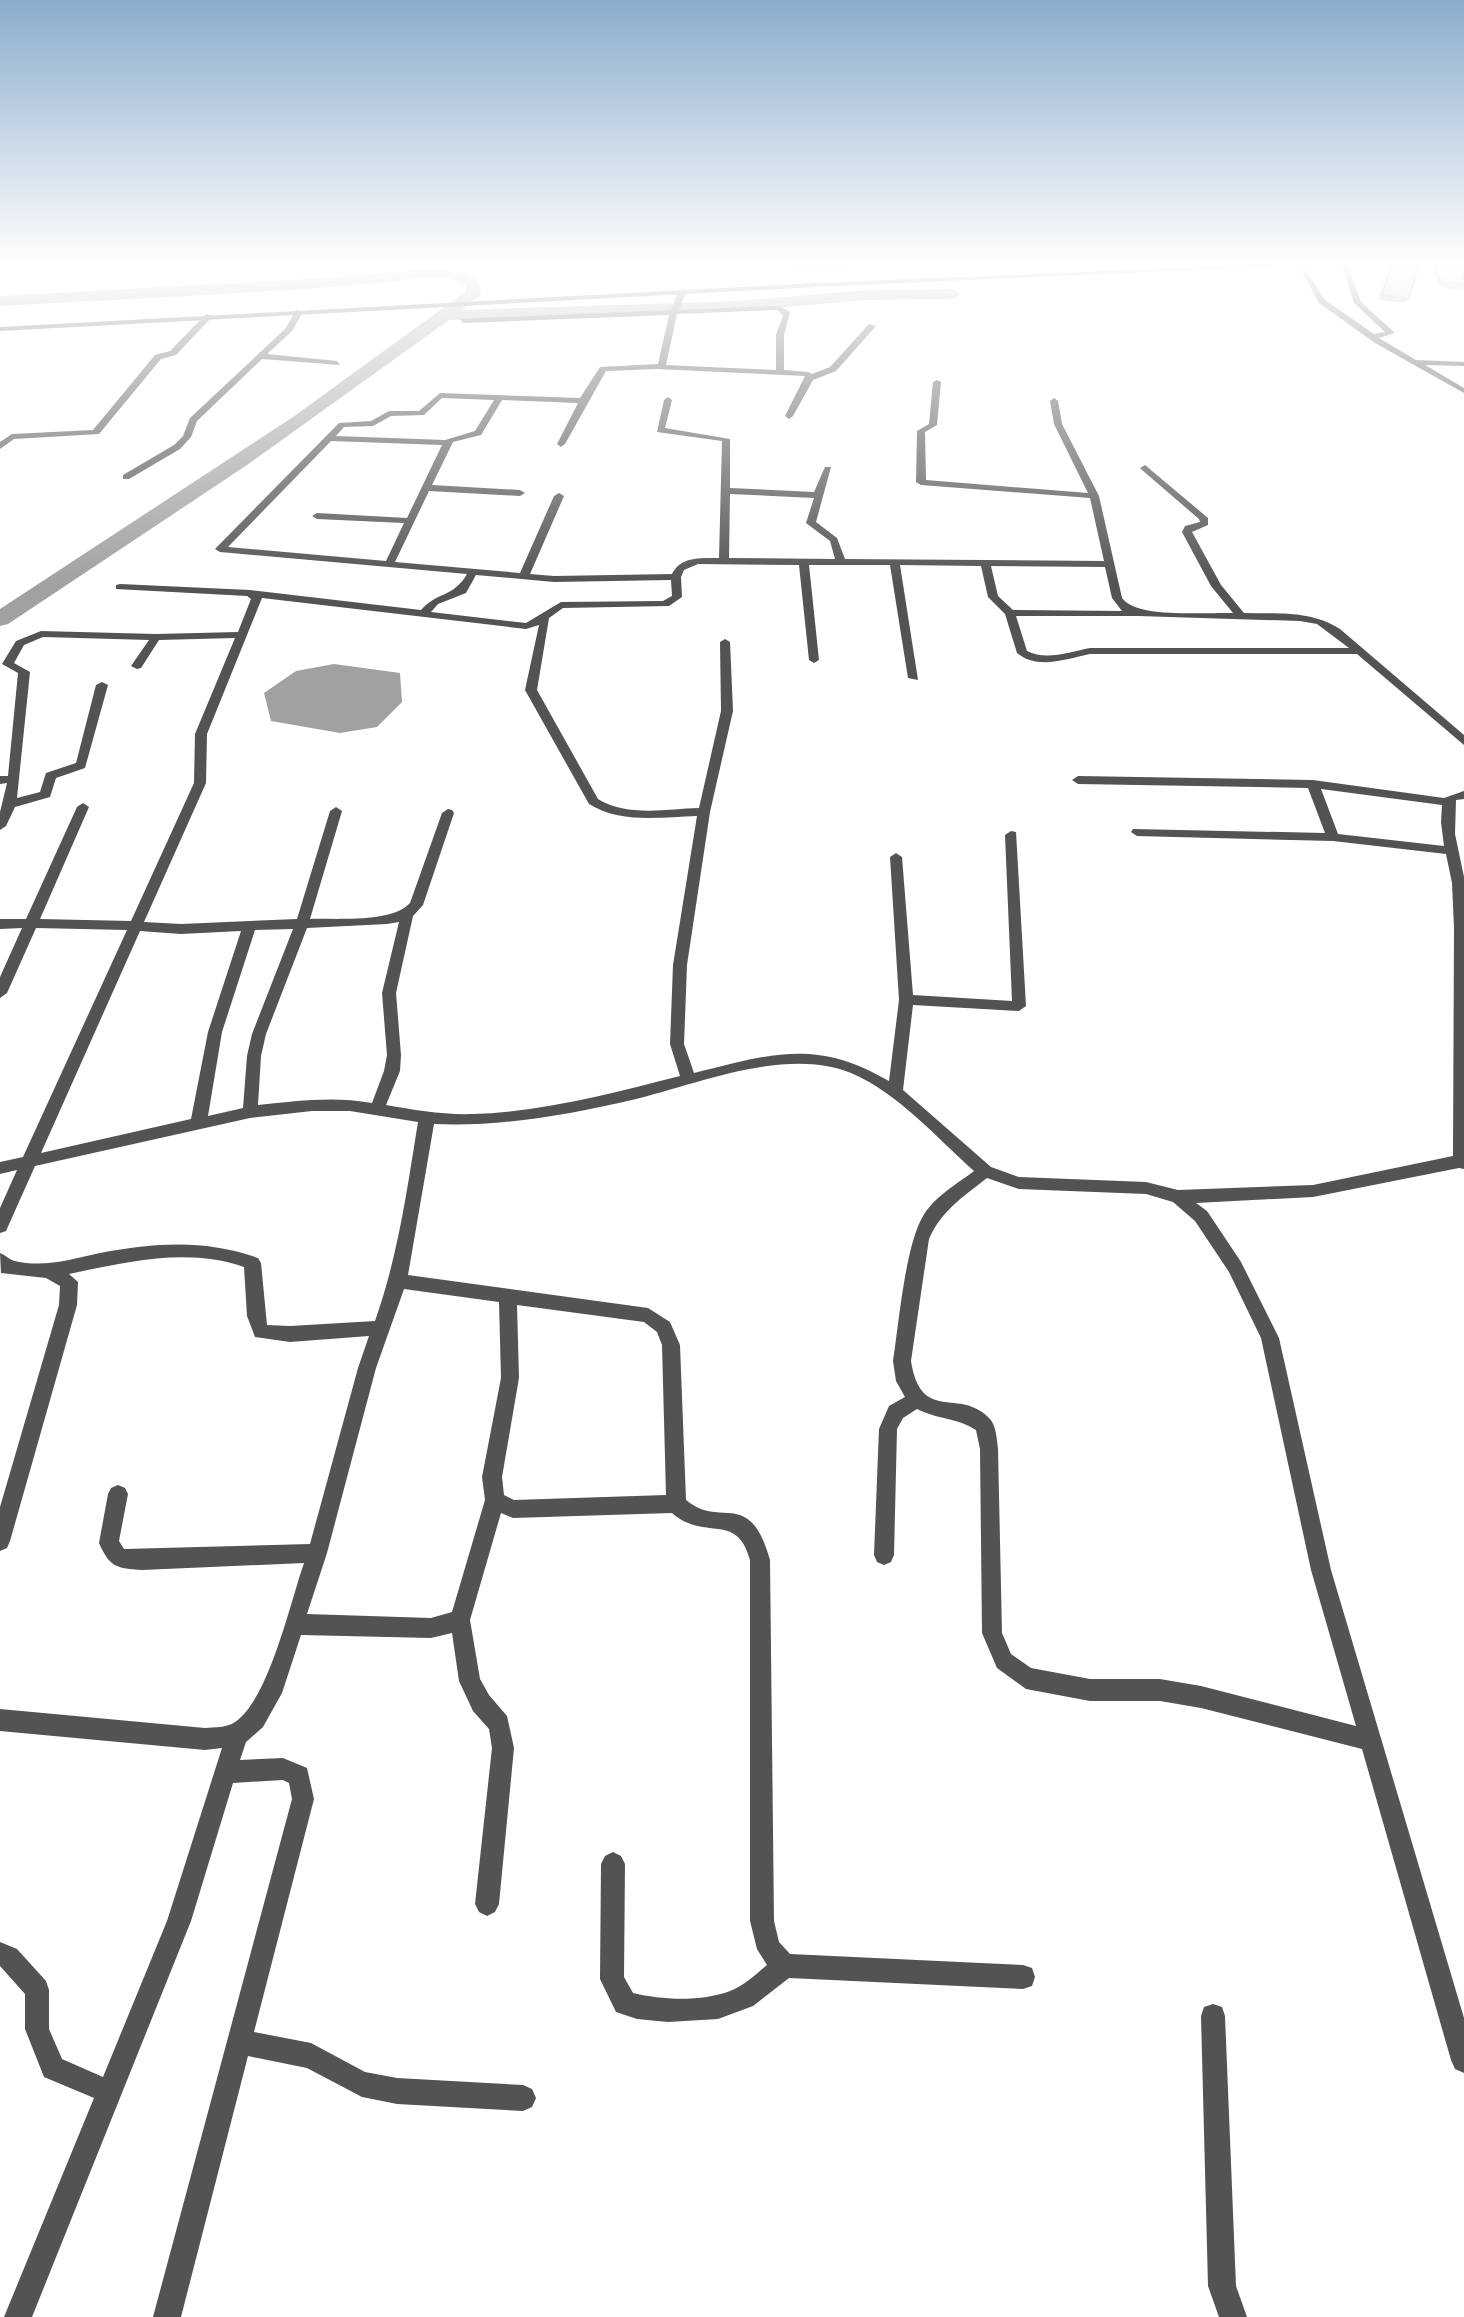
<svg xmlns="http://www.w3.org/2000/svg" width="1464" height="2317" viewBox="0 0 1464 2317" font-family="Overpass,sans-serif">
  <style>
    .green { fill: #dadada }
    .water { fill: #a1a1a1 }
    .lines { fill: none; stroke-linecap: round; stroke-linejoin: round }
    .canal { fill: #a1a1a1; fill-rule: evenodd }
    .minor { fill: #535353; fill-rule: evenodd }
    .tertiary { fill: #535353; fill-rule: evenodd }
    .wall { fill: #a8a8a8 }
    .building { fill: #c3c3c3; stroke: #888; stroke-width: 2 }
  </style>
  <rect width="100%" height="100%" fill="#fff"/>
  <path class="green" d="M780 260H964L931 265 797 272Z"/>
  <path class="water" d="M334 664 400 673 402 702 377 727 340 733 271 721 264 693 296 671Z"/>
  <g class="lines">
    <path class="canal" d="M428 269 468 273 479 283 481 294 462 310 738 301 867 290 953 289 961 294 953 299 867 300 738 311 449 320 247 465 8 624 0 626V609L293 417 465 292 466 287C447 269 402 281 378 283 252 294 126 299 0 306V296L327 278Z"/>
    <path class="minor" d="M1300 261 1325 300 1374 334 1385 332 1354 303 1341 262 1346 261 1361 302 1395 333 1379 338 1416 360 1464 362V366L1425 365 1464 388V393L1375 343 1319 303 1297 263Z
      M682 290 686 292 679 310 779 306 790 312 784 335V370L808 372 812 374 830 367 869 324 876 326 836 371 813 380 793 416 789 419 785 416 805 376 656 369 606 371 565 444 561 447 557 444 578 403 502 400 481 435 453 442 432 485 520 490 525 493 520 496 429 491 395 562 520 573 554 496 559 493 564 496 530 574 554 576 672 574C681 556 701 558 719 558L722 441 657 432 664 400 668 397 672 400 665 428 730 439V488L814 492 825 467H831L816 522 837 538 845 559 1104 561 1090 498 921 485 916 482 917 431 929 424 933 382 937 380 941 382 937 425 925 432 926 480 1088 493 1054 424 1050 401 1054 398 1058 401 1062 424 1099 496 1122 598C1137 619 1206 612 1233 613L1211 586 1182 532 1185 526 1200 522 1199 519 1142 470 1140 468 1145 465 1208 518V525L1192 532 1221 585 1244 613C1278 614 1310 610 1340 629L1464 735V745L1357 654H1090C1066 659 1037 670 1017 653L1005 614 988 597 981 566 900 565 918 680 908 678 890 565H809L819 660 814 663 809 660 799 565 698 564 684 570 681 577 682 597 669 606 563 608 549 618 537 690 598 799C627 817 666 809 699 808L721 711 720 642 725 639 730 642 733 711 710 812 687 965 684 1044 694 1073C772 1054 815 1038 889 1081L899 1000 890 857 896 853 902 857 913 995 1012 1001 1005 835 1011 831 1016 832 1026 1006 1019 1011 913 1005 903 1090 991 1167 1019 1177 1146 1182 1178 1190 1313 1185 1453 1156 1454 928 1452 883 1446 854 1333 841 1137 836 1131 832 1133 829 1325 833 1308 788 1078 784 1072 780 1078 776 1313 780 1444 798 1464 791V799L1456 800 1455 834 1464 877V1169L1459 1168 1313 1197 1196 1203 1207 1211 1241 1262 1279 1338 1331 1570 1464 2018V2073L1455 2069 1451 2060 1362 1749 1201 1708 1160 1701H1090L1026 1689 997 1668 982 1633 980 1449 976 1430C958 1418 936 1419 917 1409L903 1418 897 1429 894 1555 891 1562 884 1565 877 1562 874 1555 879 1429 889 1406 905 1397 896 1381 893 1361C899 1323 905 1247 923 1216 934 1197 957 1184 974 1171 936 1137 898 1093 851 1073 786 1046 696 1085 632 1100 566 1115 501 1127 434 1124L408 1275 648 1308 670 1322 680 1345 686 1500C721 1530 749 1486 770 1560L774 1921 779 1942 790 1954 1023 1965 1032 1968 1035 1977 1032 1986 1023 1989 789 1978 753 2006 718 2019 668 2022 637 2019 616 2012 600 1979 601 1864 605 1856 613 1852 621 1856 625 1864 624 1977 633 1993C662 2000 701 2002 730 1991 744 1986 756 1974 767 1965L757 1949 750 1921V1560C737 1511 705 1542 672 1513L513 1518 501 1513 470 1620 480 1679 489 1695 507 1716 514 1748 499 1904 495 1912 487 1916 479 1912 475 1904 492 1748 489 1729 473 1711 459 1681 452 1633 431 1638 301 1635 282 1693 263 1727 246 1742 240 1760 283 1758 307 1768 314 1799 254 2032 311 2043 365 2072 397 2078 523 2085 532 2089 536 2098 532 2107 523 2111 397 2104 362 2097 307 2068 248 2056 181 2317H153L292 1799 289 1783 283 1780 233 1783 191 1921 32 2317H4L94 2098 44 2077 25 2029V1994L0 1966V1942L17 1949 46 1981 49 1990V2029L62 2059 103 2077 167 1921 222 1748 205 1750 0 1731V1709L205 1728C214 1727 227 1728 235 1722 269 1699 290 1603 304 1563L142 1570C117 1568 110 1568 99 1543L108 1494 111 1488 118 1485 125 1488 128 1494 119 1541 124 1549 310 1544 358 1368 369 1336 290 1342 255 1337 247 1316 244 1267C188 1247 126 1262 69 1274L78 1282 77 1305 10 1541 7 1548 0 1551V1507L59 1305 60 1286 46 1278 1 1273 0 1253C6 1255 9 1260 15 1261 44 1268 72 1259 100 1253 157 1243 203 1239 258 1258L261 1263 267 1325 290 1326 375 1321C398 1256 407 1190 418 1122L350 1111H312L250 1118 35 1166 6 1231 0 1233V1208L17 1170 0 1174V1162L23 1157 127 930 36 928 7 993 0 998V977L22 928 0 929V919H26L77 807 83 803 89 807 40 919 131 921 194 783 195 734 235 638 159 640 141 668 137 669 131 666 149 640 43 637 24 645 14 663 30 672 17 798 40 792 46 773 76 763 96 685 102 682 108 685 85 768 56 778 50 797 15 807 6 826 0 830V812L7 783 0 784V776H8L18 673 2 664 16 641 41 631 156 634 238 632 251 599 247 596 116 589V585L120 584 250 590 421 610C438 591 453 598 467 574L220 552 215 549 339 423 371 421 389 411H419L440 393 580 398 600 367 658 364 669 315 463 323 460 319 671 310 678 292ZM777 310 783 315 776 335V370L666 365 677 314ZM442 398 494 400 475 431 445 440 336 436 344 427 373 426 391 416 424 415ZM331 441 442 445 407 518 317 513 312 516 317 519 404 523 386 561 228 547ZM730 494 814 498 806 523 830 541 835 559 729 558ZM991 566 1105 567 1112 598 1122 611 1013 610 998 596ZM476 575 554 582 671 580 672 596 663 601 561 602 526 623 431 612 438 604 466 593ZM262 598 526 629 539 625 525 690 589 804C621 824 661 817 697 816L673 965 670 1044 680 1076C613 1093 542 1112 473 1114 443 1115 415 1110 386 1105L400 1071 401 1055 396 993 413 916 423 905 454 813 452 810 448 809 442 813 410 903C392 923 337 918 310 919L342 811 336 807 330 811 297 919 181 924 144 922 206 783 207 734ZM1016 616H1138L1300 621 1317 624 1349 648H1090C1070 652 1046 661 1027 651ZM1321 789 1442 805 1441 822 1444 846 1338 834ZM399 922 382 993 387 1055 384 1071 372 1103C333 1096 297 1101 258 1105L261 1056 266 1034 307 928 387 924ZM293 929 252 1034 247 1056 243 1108 208 1116 222 1032 255 930ZM140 931 181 934 241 931 208 1032 191 1119 41 1153ZM987 1178 1019 1189 1146 1194 1173 1202 1195 1221 1229 1272 1261 1338 1311 1570 1356 1726 1201 1686 1160 1679H1090L1031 1668 1011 1654 1002 1633 998 1449C997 1440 996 1425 990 1419 960 1386 921 1425 911 1361L929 1239C941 1211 964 1196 987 1178ZM404 1289 499 1302 501 1378 482 1477 485 1500 452 1612 431 1618 307 1614 327 1553 376 1368ZM517 1305 644 1322 657 1332 662 1345 666 1495 514 1500 504 1495 502 1477 519 1378Z
      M296 310 303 312 292 331 267 354 337 361 340 365 262 359 197 421 191 437 180 449 129 479H123V475L174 445 183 436 190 418 286 328Z
      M206 314 213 316 176 355 161 359 99 434 14 439 0 449V442L12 434 93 430 155 355 170 351Z
      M1213 2004 1222 2007 1225 2016 1236 2286 1247 2317H1219L1208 2286 1201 2016 1204 2007Z"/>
    <path class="tertiary" d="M1369 260H1410L816 287 0 331V327L816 283Z"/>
  </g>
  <path class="wall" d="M1394 260H1421L1406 303 1379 300Z
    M1430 260H1464V290L1439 287Z"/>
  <path class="building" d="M1394 260H1421L1408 299 1381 295Z
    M1433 260H1464V285L1441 282Z"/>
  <linearGradient id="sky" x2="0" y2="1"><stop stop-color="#8baccc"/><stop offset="0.45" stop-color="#fff"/><stop offset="1" stop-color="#fff" stop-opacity="0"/></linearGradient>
  <rect width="1464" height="584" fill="url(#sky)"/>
</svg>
